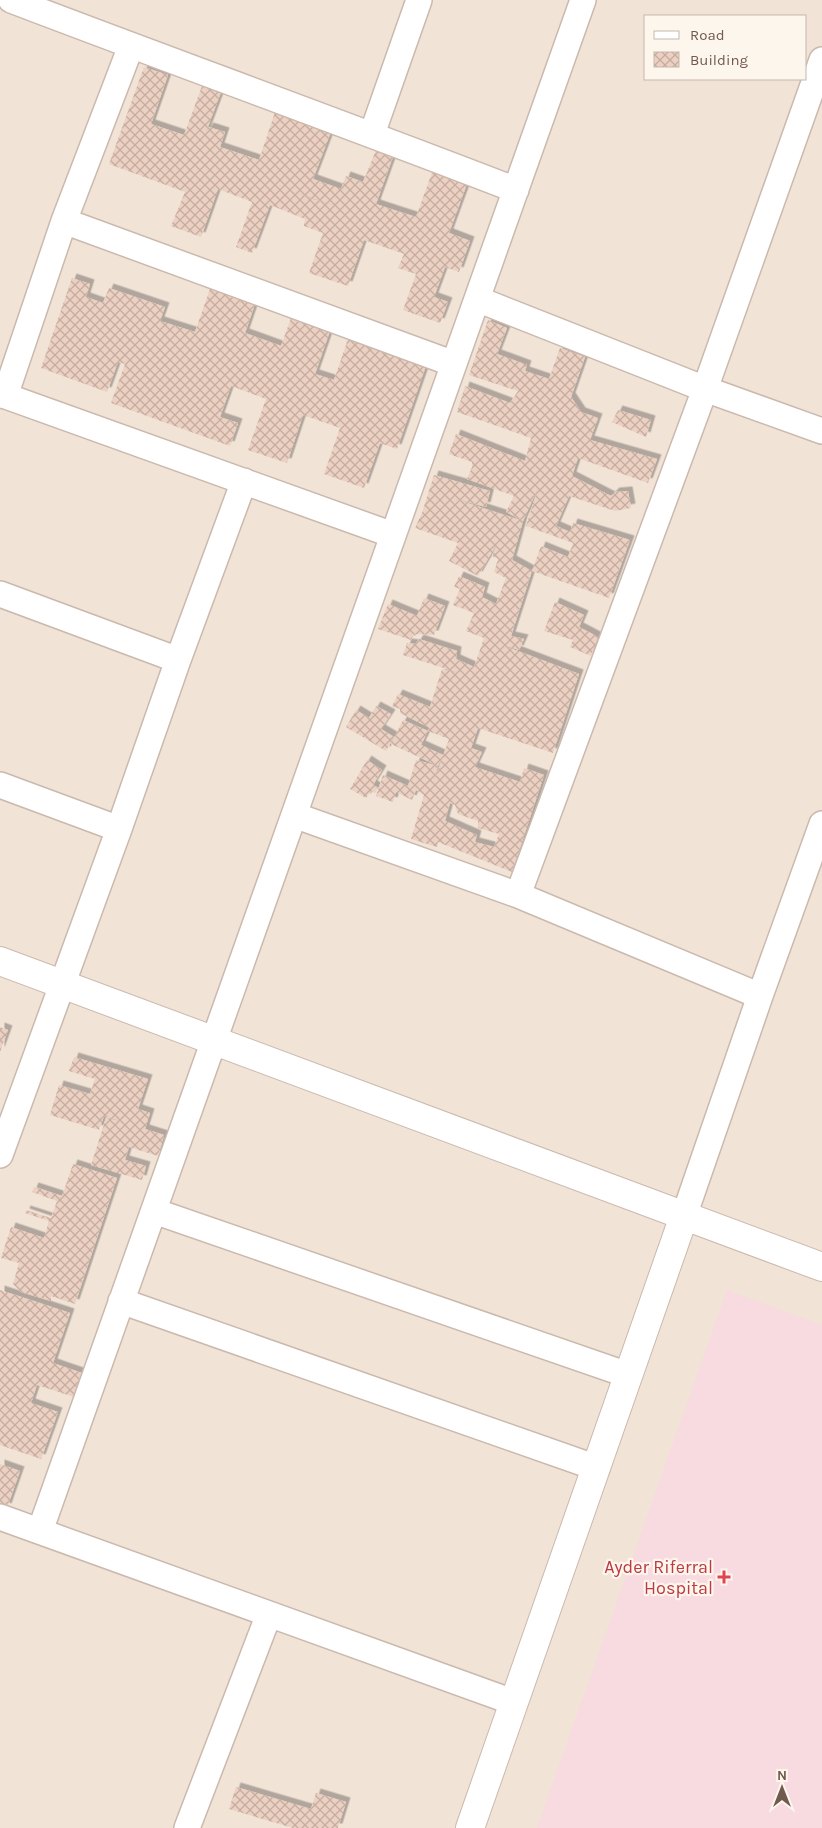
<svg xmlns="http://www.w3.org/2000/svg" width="822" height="1828" viewBox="0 0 822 1828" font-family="Karla,sans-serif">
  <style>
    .residential { fill: #f1e3d6; fill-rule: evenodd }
    .medical { fill: #f7dbe0 }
    .building { fill: url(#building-cross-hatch); fill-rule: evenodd; filter: url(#shadow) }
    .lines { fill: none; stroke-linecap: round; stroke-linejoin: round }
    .minor-casing { stroke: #cbb9ae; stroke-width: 28 }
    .tertiary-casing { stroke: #cbb9ae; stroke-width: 30 }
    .minor { stroke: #fff; stroke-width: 25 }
    .tertiary { stroke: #fff; stroke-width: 28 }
    .health-dot { fill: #e0444e; stroke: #fdf6ed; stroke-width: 2 }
    .labels { text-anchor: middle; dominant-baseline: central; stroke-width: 4.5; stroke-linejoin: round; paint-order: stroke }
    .health-label { font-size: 18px; fill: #be3a42; stroke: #fdf6ed; text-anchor: end }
  </style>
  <defs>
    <pattern id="building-cross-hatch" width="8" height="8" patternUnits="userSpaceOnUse" patternTransform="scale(1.25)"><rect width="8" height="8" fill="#ecd1c2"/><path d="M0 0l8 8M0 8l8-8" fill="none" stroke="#c4ada0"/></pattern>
    <filter id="shadow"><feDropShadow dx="4.5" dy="-4.5" stdDeviation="0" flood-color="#0004"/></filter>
  </defs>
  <rect width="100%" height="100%" fill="#faf2e7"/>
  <path class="residential" d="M0 0H822V1828H0ZM646 16H806V79H646Z"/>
  <path class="medical" d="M727 1290 822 1325V1828H537Z"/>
  <path class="building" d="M144 67 168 75 151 124 184 135 202 86 221 92 206 132 209 127 225 132 220 147 259 160 276 109 332 129 313 179 341 189 346 176 363 182 377 148 394 154 376 204 394 210 416 217 433 170 468 181 449 233 470 241 459 272 445 267 434 297 448 302 440 323 403 310 416 274 398 268 404 254 364 240 348 286 309 273 323 233 304 226 305 219 270 205 252 253 236 247 252 202 218 189 201 237 171 226 185 192 109 164ZM288 190 340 207 313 199Z
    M72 278 90 284 86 297 103 303 109 288 165 307 160 321 195 332 211 286 256 301 245 333 281 346 292 315 331 328 315 374 334 380 349 336 427 363 397 449 380 443 364 488 324 474 340 428 303 415 287 463 248 450 266 399 231 386 220 417 238 423 230 446 111 403 125 364 118 362 107 392 41 368Z
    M488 320 507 328 497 354 527 365 525 371 549 379 560 348 585 357 571 397 581 412 598 418 590 440 657 459 648 483 578 458 572 476 611 496 615 492 628 491 631 508 615 511 569 496 556 526 570 532 573 523 630 540 609 598 532 571 541 546 568 557 573 543 526 526 538 488 523 521 506 512 514 496 467 479 472 467V462L449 454 456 434 525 461 531 438 457 412 465 386 510 403 518 391 469 375Z
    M618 410 651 420 646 437 612 422Z
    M434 475 490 491 486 507 449 497 523 521 512 560 532 571 511 636 524 639 519 650 497 643 579 674 553 753 478 728 471 748 482 752 475 767 520 782 524 768 544 775 512 872 438 842 437 847 411 839 424 795 416 790 412 800 396 792 393 802 376 796 383 775 408 786 416 760 438 766 433 784 449 739 428 731V727L400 713V709L392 706 398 694 430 707 442 669 462 674 403 655 407 643 416 644 419 639 457 651 456 659 474 667 484 638 466 631 474 613 453 605 460 589 454 587 459 576 485 587 482 597 496 604 506 578 494 572 498 559 492 556 499 540 478 576 449 561 458 543 415 528 422 513ZM450 803 455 805 458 814 478 821V828L499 834 494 847 475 842 477 835 445 821Z
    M424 598 445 606 434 635 414 634 411 640 378 629 388 604 417 616Z
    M555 602 584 615 579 627 598 637 591 656 570 647 573 640 544 631Z
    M376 706 391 714 381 729 394 737 386 751 346 727 356 710 369 718Z
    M403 720 428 731 421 745 443 755 438 766 391 744Z
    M367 760 382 770 373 785 378 788 375 793 371 791 366 798 350 789Z
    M0 1027 8 1030 0 1052Z
    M74 1057 148 1079 138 1109 150 1113 145 1129 164 1135 158 1156 129 1147 125 1160 146 1166 142 1180 91 1165 106 1118 124 1122 104 1116 99 1130 50 1115 59 1085 90 1094 95 1079 69 1071Z
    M73 1164 117 1178 75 1304 51 1296V1301L21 1292 13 1284 19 1263 1 1258 11 1227 44 1238 49 1221 25 1213 26 1210 51 1218 57 1201 32 1192 34 1187 62 1196Z
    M0 1290 70 1313 53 1363 82 1373 74 1397 37 1385 31 1403 58 1412 41 1459 0 1445Z
    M0 1464 20 1471 7 1508 0 1505Z
    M236 1787 311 1809 316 1793 346 1802 338 1828H293L229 1809Z"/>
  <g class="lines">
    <defs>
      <path id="minor" d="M11 0C179 64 348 125 516 190
        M372 134 419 0
        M64 221 454 364
        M477 299 705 389 822 431
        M0 394 393 535
        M5 396 64 221 131 46
        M0 594 178 660
        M0 785 119 829
        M294 815 518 895 760 996
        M518 895 705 389 822 60
        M0 1155 119 829 178 660 244 481
        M154 1211 628 1375
        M684 1216 760 996 822 824
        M121 1301 597 1468
        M0 1517 513 1702
        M40 1531 583 0
        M187 1828 269 1614"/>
      <path id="tertiary" d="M0 961 822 1267
        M470 1828 684 1216"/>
    </defs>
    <use href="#minor" class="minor-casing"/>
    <use href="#tertiary" class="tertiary-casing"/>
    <use href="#minor" class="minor"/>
    <use href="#tertiary" class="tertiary"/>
  </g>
  <path class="health-dot" d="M721.5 1569.5h5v5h5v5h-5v5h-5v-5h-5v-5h5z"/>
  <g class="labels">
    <g class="health-label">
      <text x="713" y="1567">Ayder Riferral<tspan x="713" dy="21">Hospital</tspan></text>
    </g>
  </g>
  <rect x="644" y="15" width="162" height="65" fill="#fdf6ed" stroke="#c5b7ad"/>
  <rect x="654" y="31" width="25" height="8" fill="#ffffff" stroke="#c5b7ad"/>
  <text x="690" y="40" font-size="15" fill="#71594e">Road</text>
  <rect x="654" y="52" width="25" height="15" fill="url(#building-cross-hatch)" stroke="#c5b7ad"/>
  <text x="690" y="65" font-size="15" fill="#71594e">Building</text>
  <g transform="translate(782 1788)" stroke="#fdf6ed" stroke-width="4" paint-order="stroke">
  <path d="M0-4L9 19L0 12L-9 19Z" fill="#71594e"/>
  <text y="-8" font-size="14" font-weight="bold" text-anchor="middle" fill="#71594e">N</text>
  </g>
</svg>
